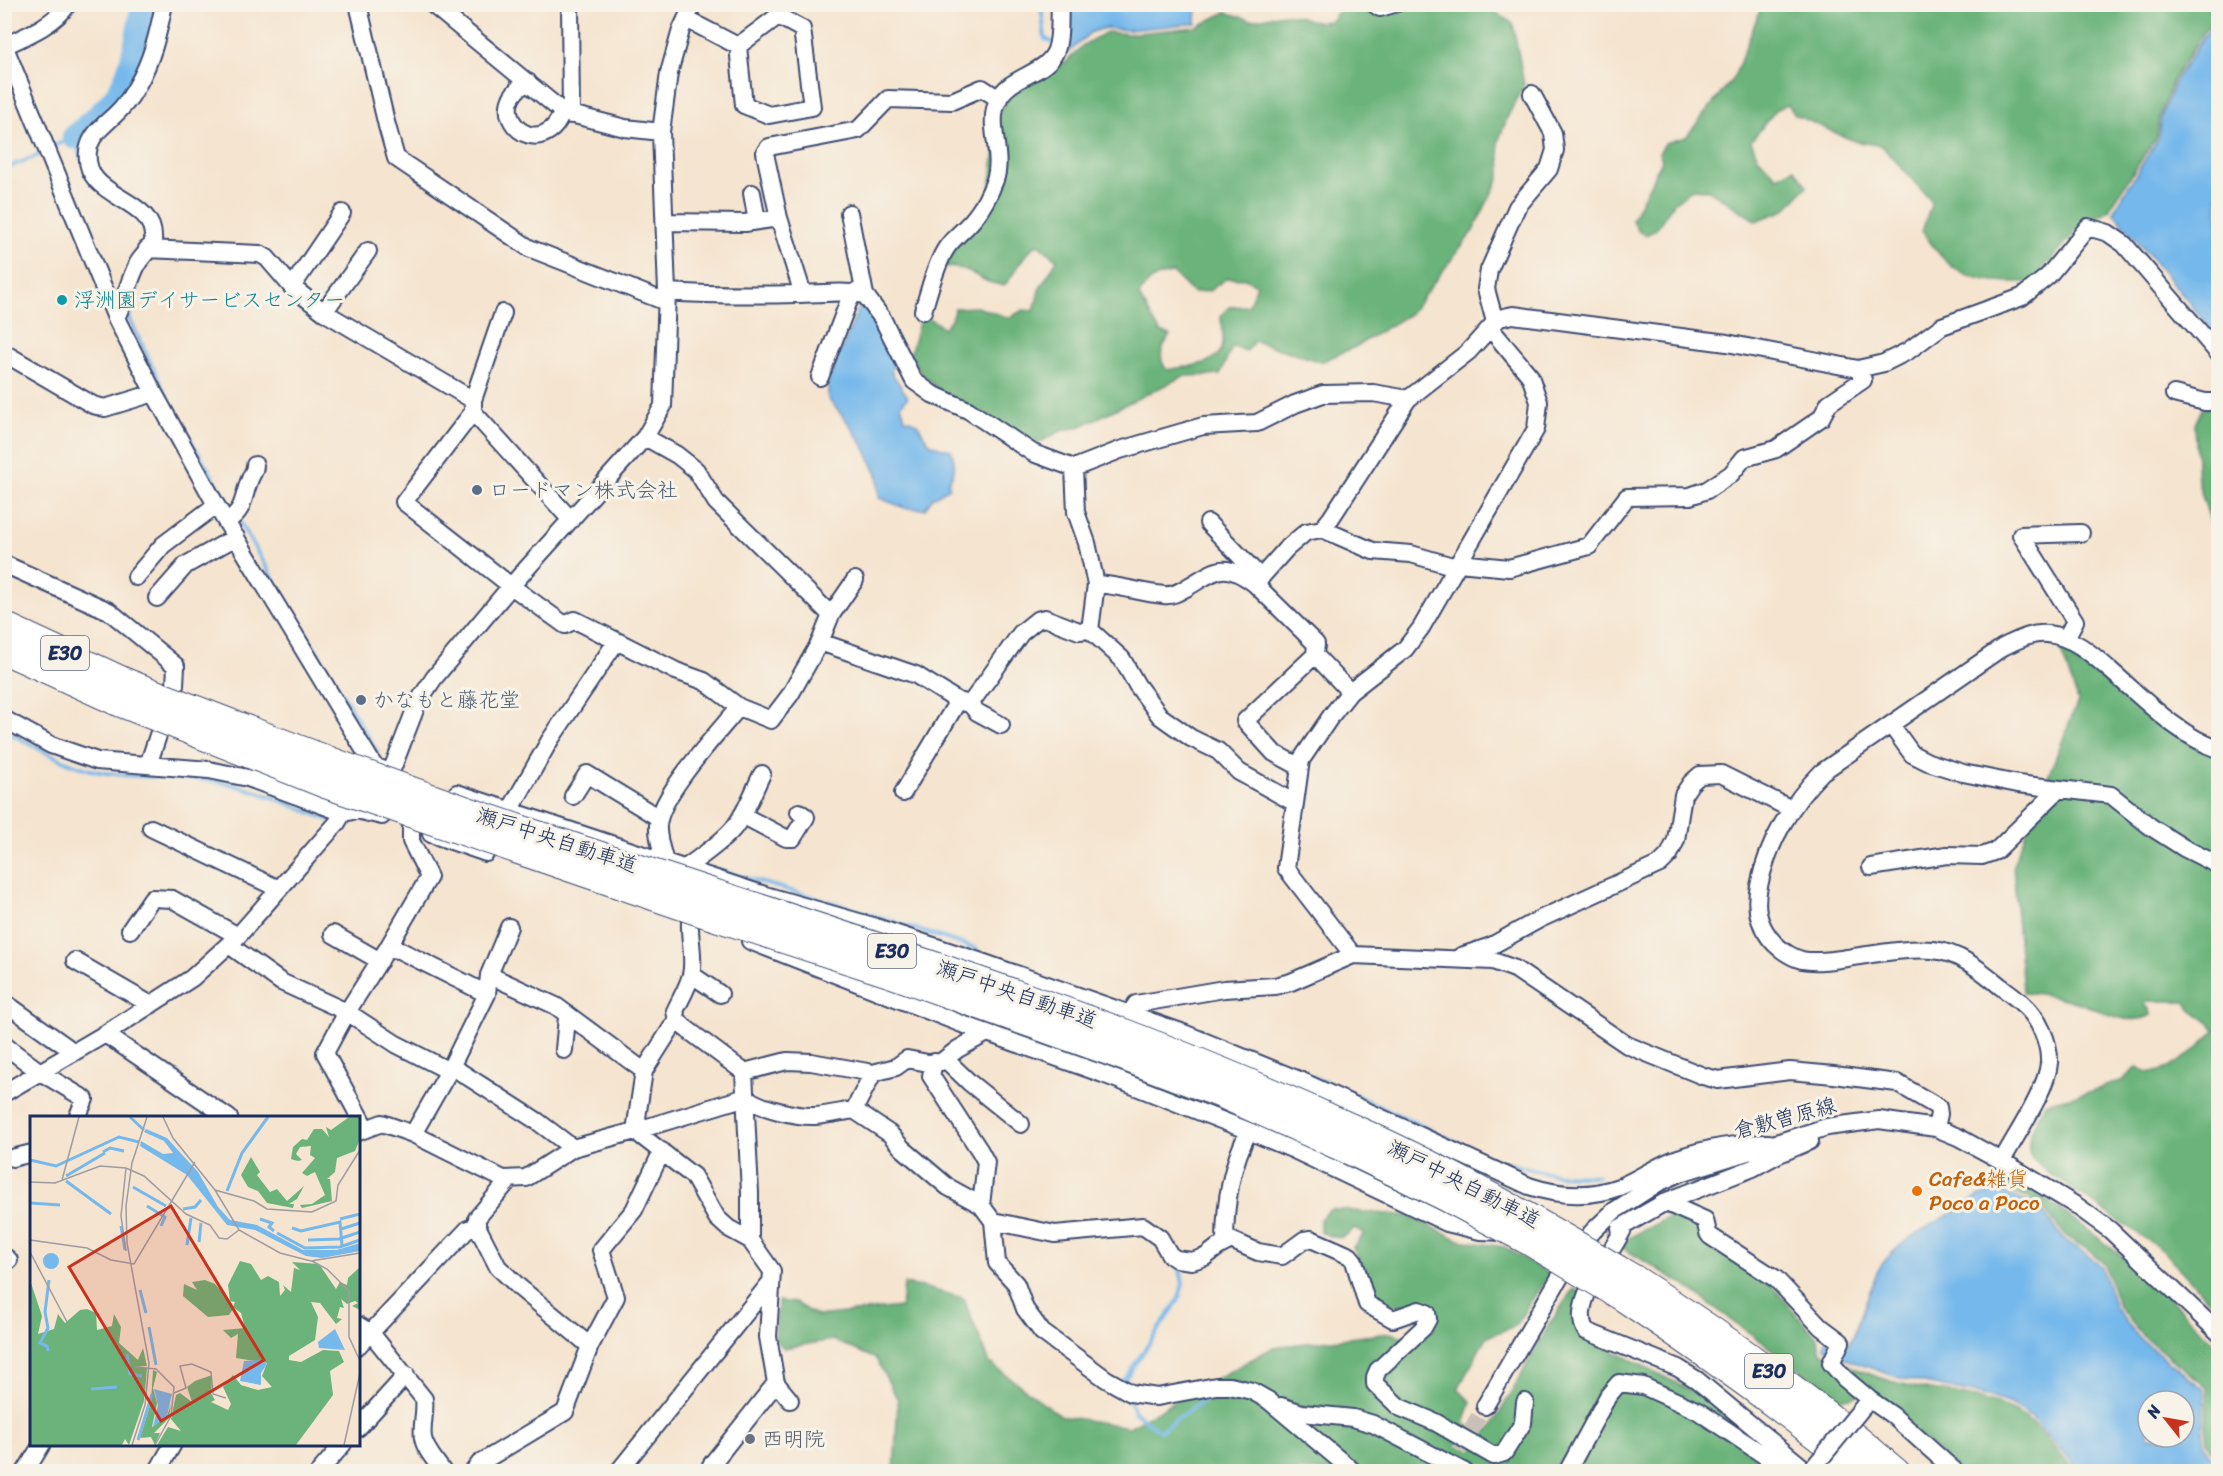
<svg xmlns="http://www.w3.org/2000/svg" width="2223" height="1476" viewBox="0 0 2223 1476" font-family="Sriracha,'Klee One',sans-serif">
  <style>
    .forest { fill: #6bb37a; stroke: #43716c; stroke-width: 1.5; fill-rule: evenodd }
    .water { fill: #75b8eb; stroke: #4874a4; stroke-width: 1.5; fill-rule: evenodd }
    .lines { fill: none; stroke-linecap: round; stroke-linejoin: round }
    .stream { stroke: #75b8eb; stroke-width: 4 }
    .river { stroke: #75b8eb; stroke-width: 24 }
    .minor-tunnel { stroke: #c9c0b8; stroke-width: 16; stroke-dasharray: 16 8; stroke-linecap: butt }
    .minor-casing { stroke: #3c4a6f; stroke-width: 20 }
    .highway-casing { stroke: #3c4a6f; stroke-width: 28 }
    .minor { stroke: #fff; stroke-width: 16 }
    .highway { stroke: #fff; stroke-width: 26 }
    .minor-bridge-casing { stroke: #3c4a6f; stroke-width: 20; stroke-linecap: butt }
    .highway-bridge-casing { stroke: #3c4a6f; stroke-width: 28; stroke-linecap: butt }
    .minor-bridge { stroke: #fff; stroke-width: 16 }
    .highway-bridge { stroke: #fff; stroke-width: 26 }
    .culture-dot { fill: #0f9aa8; stroke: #f7f3e8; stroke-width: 2 }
    .service-dot { fill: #5c6f8a; stroke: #f7f3e8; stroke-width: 2 }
    .food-dot { fill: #e8710a; stroke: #f7f3e8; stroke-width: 2 }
    .worship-dot { fill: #6b7280; stroke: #f7f3e8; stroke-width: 2 }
    .labels { text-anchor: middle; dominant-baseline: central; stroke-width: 6; stroke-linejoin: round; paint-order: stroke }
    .shield { fill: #f7f3e8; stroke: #5d6a87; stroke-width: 1.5 }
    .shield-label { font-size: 20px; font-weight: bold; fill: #1b2f5e }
    .culture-label { font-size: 21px; fill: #0d838f; stroke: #f7f3e8; text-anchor: start }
    .service-label { font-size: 21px; fill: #4e5e75; stroke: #f7f3e8; text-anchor: start }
    .street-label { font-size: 21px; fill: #1b2f5e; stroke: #f7f3e8 }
    .food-label { font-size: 21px; fill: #c56008; stroke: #f7f3e8; text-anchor: start }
    .worship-label { font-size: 21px; fill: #5b616d; stroke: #f7f3e8; text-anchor: start }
    .inset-river { fill: none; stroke: #75b8eb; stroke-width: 3 }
    .inset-road { fill: none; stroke: #9e9ca2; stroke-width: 1.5 }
    .view { fill: #c8321e; fill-opacity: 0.15; stroke: #c8321e; stroke-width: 3 }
    .inset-edge { fill: none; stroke: #1b2f5e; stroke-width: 3 }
  </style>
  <rect width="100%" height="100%" fill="#f7f3e8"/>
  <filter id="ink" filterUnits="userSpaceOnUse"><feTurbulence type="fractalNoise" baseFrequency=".0167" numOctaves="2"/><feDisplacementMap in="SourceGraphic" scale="12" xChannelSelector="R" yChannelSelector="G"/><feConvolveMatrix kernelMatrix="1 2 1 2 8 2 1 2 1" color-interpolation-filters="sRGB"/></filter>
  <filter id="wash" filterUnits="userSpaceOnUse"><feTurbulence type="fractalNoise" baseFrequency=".008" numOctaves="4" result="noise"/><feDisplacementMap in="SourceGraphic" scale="24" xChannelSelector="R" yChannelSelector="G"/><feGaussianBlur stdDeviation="1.35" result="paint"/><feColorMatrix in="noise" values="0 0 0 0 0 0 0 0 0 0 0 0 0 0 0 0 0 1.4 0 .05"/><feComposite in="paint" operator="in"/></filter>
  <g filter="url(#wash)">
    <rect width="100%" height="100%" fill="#f5e4cf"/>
    <path class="forest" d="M1347 4 1369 5 1384 13 1421 5 1442 13 1488 7 1513 24 1524 85 1508 116 1498 142 1501 168 1499 178 1473 231 1411 313 1355 347 1321 362 1254 341 1247 351 1232 347 1220 375 1184 376 1081 426 1061 431 1035 445 939 390 922 375 910 355 920 319 927 317 944 328 951 319 955 308 977 307 1009 318 1023 310 1034 311 1039 290 1057 260 1038 244C1022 253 1017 272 1004 286L988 282 966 270 944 266 951 252 987 211 1000 112 1008 97 1023 83 1048 69 1066 62 1083 45 1107 32 1129 34 1196 27 1226 12 1251 20 1284 14 1298 16 1316 22 1331 21 1337 13 1346 8ZM1173 273 1193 293 1209 291 1227 278 1245 279 1257 285 1248 306 1229 307 1221 316C1221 325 1224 336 1223 344 1220 367 1183 366 1167 370 1157 358 1162 347 1170 335L1160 332 1139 296C1146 281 1157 274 1173 273Z
      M1762 5H2218V15L2203 33 2173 80 2159 118 2157 136 2108 211 2081 225 2032 282C2006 282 1975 283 1953 267 1940 258 1931 243 1922 231L1932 202 1882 146 1854 141 1795 115 1788 105 1776 110 1751 141 1758 157 1777 177 1794 168 1807 186 1785 210 1756 221 1709 190 1692 189 1674 203 1656 229 1647 235 1639 232 1632 220 1662 160 1659 153 1665 143 1686 137 1734 77Z
      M2218 406V545L2198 483 2195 424 2202 409Z
      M2059 645 2086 657 2170 731 2218 757V1310L2162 1250 2046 1171C2042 1167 2035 1162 2032 1158 2022 1142 2038 1117 2045 1103L2089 1092 2123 1080 2137 1067C2140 1068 2146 1072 2150 1072 2171 1074 2203 1044 2215 1030 2207 1016 2191 1015 2185 1001H2147L2145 1005 2150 1009 2151 1015C2128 1028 2102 1010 2079 1003 2061 997 2042 994 2023 992L2013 865 2078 701Z
      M2013 1178C2089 1226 2158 1282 2218 1348V1462L2207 1442 2205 1427 2208 1388 2143 1336 2118 1306 2105 1265 2090 1251 2066 1236 2038 1202 1998 1187 2002 1181Z
      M1331 1209 1410 1216 1459 1240 1505 1247 1549 1274 1515 1326 1486 1337 1458 1389 1471 1402 1464 1424 1477 1431 1490 1430 1549 1325 1573 1289 1581 1293 1578 1299 1580 1336 1628 1358 1718 1405 1795 1471H894L898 1400 876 1359 833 1340 784 1348 775 1340 778 1301 795 1303 817 1316 901 1307 904 1284 922 1287 963 1298 990 1363 1061 1416 1129 1427 1274 1347 1390 1333 1419 1341 1437 1320 1436 1310 1431 1303 1391 1306 1373 1297 1371 1284 1353 1247 1365 1233 1354 1228C1342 1242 1335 1238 1320 1232V1219Z
      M1675 1214 1696 1224 1704 1243 1772 1286 1818 1339 1821 1352C1845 1365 1872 1376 1898 1383 1943 1396 1994 1392 2032 1423 2048 1437 2061 1456 2075 1471H1960L1869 1393 1840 1399 1681 1283 1621 1247 1630 1237Z"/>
    <path class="water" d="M1069 5H1197L1196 23 1128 30 1106 28 1091 32 1070 51 1066 52Z
      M2218 21V337L2113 212 2159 137 2161 118 2175 81 2205 35Z
      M860 305C880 314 887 343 895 362L891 372 908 397 901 405 905 419C924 423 917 429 928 441 933 447 943 448 951 450 955 462 957 471 948 482L950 488 932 498 925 509 905 508 879 498 878 477 865 448 847 421 828 399V382Z
      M2000 1192 2035 1205 2046 1216 2064 1239 2094 1260 2102 1268 2115 1308 2127 1323 2142 1340 2205 1390 2202 1429 2204 1444 2218 1471H2080L2031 1417 2011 1404 1988 1396 1900 1378 1831 1354 1824 1346 1828 1336 1846 1346 1852 1340 1877 1272C1894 1243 1929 1226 1957 1210 1966 1204 1976 1197 1986 1194 1990 1192 1995 1193 2000 1192ZM2148 1401H2184V1437H2148Z"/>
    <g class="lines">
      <path class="stream" d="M1041 4 1045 39 1053 42
        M52 147 74 137 81 158
        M4 169 44 153
        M136 289 129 318 176 415 233 512
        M237 518 377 752
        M4 730C36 747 70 768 106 773 144 779 182 775 220 782 258 789 293 806 329 820
        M714 869 848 907 977 949
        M1249 1051 1349 1092 1497 1161 1558 1175 1598 1176
        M1122 1383 1178 1301 1183 1284 1179 1263
        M1129 1398 1134 1412 1160 1431 1204 1400 1219 1396 1244 1397"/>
      <path class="river" d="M74 137C91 122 115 103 124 82 133 64 140 25 143 4"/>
    </g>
  </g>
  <g filter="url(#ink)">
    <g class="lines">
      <path class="minor-tunnel" d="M1583 1234 1599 1233 1620 1228
        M1446 1472 1485 1406"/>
      <defs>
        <path id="minor" d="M358 4 387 126 396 158 529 248 661 300 667 292
          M432 4 563 112 625 128 661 132
          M570 4 571 115
          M1374 4 1380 8 1394 4
          M686 19 738 46 778 16 802 29 812 107 769 115 744 105 738 46
          M4 45 116 318 154 393 216 505 374 766 389 772
          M4 46C26 36 54 25 68 4
          M528 82C486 105 522 150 549 131 556 127 559 119 563 112
          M752 193 757 221
          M849 213 865 295
          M665 222 745 223 779 218
          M147 249 260 254 267 258 292 287 324 312 473 400
          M292 287 342 213
          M667 292C710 295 753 295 796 294 820 294 842 290 865 295L882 318 914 381 932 394 968 410 1033 453 1074 468 1120 450 1203 426 1257 423 1295 404 1323 394 1373 393 1408 399
          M803 294 779 218 766 158 765 152 769 147 858 130 888 99 952 101 982 88 999 99
          M923 311C929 292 936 263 947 247 955 236 967 228 975 217 984 206 990 193 995 180 1004 154 986 125 998 100 1009 75 1047 75 1056 50 1061 37 1059 19 1060 4
          M324 312 368 251
          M503 313 473 400V412L404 502 511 586 565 625 575 620 676 671 704 681 739 707
          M116 318C125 300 129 280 138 263 142 256 152 248 153 241 157 195 82 201 88 151 91 130 112 121 124 105 129 100 133 93 137 86 152 60 158 34 164 4
          M1495 322 1486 289 1489 270 1517 207 1549 169 1555 150 1553 133 1532 94
          M4 353 93 405 105 408 154 393
          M820 377 848 303 854 292
          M2174 394 2205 402H2218
          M473 412 571 520
          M645 437 677 455 696 470 716 502 831 615
          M1074 468 1076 512 1087 543 1096 584 1090 630
          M226 522C246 509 242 498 250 479 252 473 255 472 255 465
          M1208 523 1261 578
          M1322 529 1331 518 1408 399 1468 352 1499 318 1513 315 1727 343 1858 369 1884 363 1908 351 1942 326 2022 297 2048 276 2088 227 2108 233 2124 244 2218 353
          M1459 563 1509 568 1589 546 1627 497 1690 496 1707 490 1731 474 1744 458 1776 449 1821 418 1829 403 1863 380 1858 369
          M4 564 109 611 176 666 175 685 148 765
          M136 577 163 545 216 505
          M1096 584C1119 585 1141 593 1164 595 1173 596 1179 592 1186 588 1217 570 1223 560 1255 584
          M157 598 186 565 236 537
          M2066 638 2075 621 2021 535 2081 533
          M820 642 831 615 855 580
          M1315 655 1316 644 1255 584 1286 549 1306 532 1322 529 1373 551 1411 554 1456 567
          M970 704 977 712 1001 725
          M4 719 51 745 97 761 209 770 248 778 344 813 356 810 382 816
          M1891 725 1912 754 1928 762 1963 773 2018 784 2111 795 2151 827 2184 848 2218 865
          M1300 767 1274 753 1245 721 1315 655 1350 692
          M391 772 418 702 434 678 511 586 645 437 663 406 667 292 661 132 669 73 681 30 693 4
          M457 793 765 895 873 926 979 961 1181 1032 1304 1082 1529 1186C1559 1196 1589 1198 1619 1187 1640 1179 1657 1165 1678 1158 1707 1148 1738 1143 1769 1143
          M903 793 958 701
          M573 796 587 774 659 818
          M742 815 786 838H793L806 817 799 812
          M505 819 550 740 616 642
          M151 828 279 889
          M431 834 486 853
          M665 862C662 851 657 837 658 825 661 793 718 733 739 707L771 720 790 695 820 642 916 675 958 701 970 704 1021 633 1037 620 1045 618 1079 631 1090 630 1122 659 1137 685 1160 716 1191 738 1218 751 1239 772 1295 803
          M1871 867 1947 855 1982 856 1996 851 2059 789
          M684 869C701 856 719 845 733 829 746 813 753 792 762 774
          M130 930 152 898 172 899 238 936
          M333 934 380 961
          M750 941 962 1024 1103 1074 1249 1131 1292 1149 1447 1223 1480 1231 1504 1232
          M229 945 281 982 347 1012 396 1044 449 1071
          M387 949 399 950 487 994
          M1353 955 1286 868 1301 760 1331 716 1350 692 1405 649 1421 628 1536 429 1539 402 1530 376 1490 328
          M1461 956 1491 946 1540 919 1660 864 1669 855 1676 840 1683 795 1691 783 1700 775 1721 774 1791 809
          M75 961 151 1005
          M489 975 556 1006 644 1071
          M691 978 698 979 720 994
          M4 1002 74 1052
          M677 1019 684 1027 744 1072 750 1193V1240L772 1271 768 1337 776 1383 790 1400
          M1124 1023 1136 1004 1224 989 1275 986 1291 982 1353 955 1493 961 1515 969 1627 1045 1703 1076 1718 1080 1790 1071 1834 1075 1897 1083 1938 1107 1939 1114 1936 1128
          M105 1034 229 1118
          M4 1045 40 1072 85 1099 77 1118
          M564 1050 567 1017
          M945 1059 970 1083 1021 1124
          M934 1062 931 1076 980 1151 986 1162 981 1205
          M451 1066 537 1121 573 1148
          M744 1072 787 1061 811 1062 873 1073
          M4 1093 105 1034 192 978 238 936 337 823 348 804
          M746 1097C758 1108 798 1117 815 1116 828 1115 841 1112 854 1110L890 1134 902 1148 948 1187 981 1205 993 1221 997 1263 1016 1284 1025 1309 1042 1332 1106 1379 1131 1393 1157 1397 1216 1386H1230L1252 1391 1268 1400 1354 1472
          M746 1097 635 1131 693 1176 717 1218 728 1228 750 1240
          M854 1110 873 1073 896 1067 907 1059 928 1063 941 1062 958 1049 987 1033
          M366 1129 325 1053 347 1012 387 949 429 877 411 841V827
          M358 1132 382 1123 413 1134 503 1179 526 1178 573 1148 635 1131 644 1071 677 1019 675 1011C680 1000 688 987 691 975 695 958 689 939 690 922
          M413 1134 449 1071 487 994 489 975 509 927
          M12 1158 32 1153
          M2002 1161C2015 1136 2047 1090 2049 1063 2050 1043 2039 1019 2025 1006 2017 998 2008 992 2000 986 1981 970 1958 952 1933 950 1905 948 1875 954 1847 958 1833 960 1816 963 1802 960 1790 957 1776 947 1769 937 1757 921 1755 905 1759 886 1767 844 1792 802 1822 772L2003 647C2016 641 2032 632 2047 634 2072 636 2092 654 2110 670 2143 698 2177 735 2218 749
          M510 1179 477 1218V1226L498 1267 520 1288 590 1346
          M1669 1200 1671 1205 1705 1220 1708 1233 1710 1236 1776 1279 1821 1327 1841 1342 1831 1363 1844 1378 1869 1399
          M993 1221 1055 1234 1143 1226 1160 1238 1170 1255 1176 1259 1192 1261 1205 1257 1218 1247 1231 1240 1258 1252 1282 1256 1304 1240 1311 1239 1350 1256 1354 1261 1367 1304 1393 1319 1419 1310 1427 1313 1428 1319 1423 1328 1378 1370 1375 1377V1384L1399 1407 1435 1422 1494 1456 1504 1453 1523 1423 1525 1402
          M1624 1227C1613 1254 1568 1303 1586 1331L1678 1368 1697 1380 1801 1466 1806 1472
          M1620 1228 1667 1201 1753 1168 1779 1154 1810 1141
          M1225 1243C1225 1205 1230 1166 1249 1131
          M4 1256 9 1260
          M358 1325 371 1333 424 1399C426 1412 421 1425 423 1438 425 1450 437 1462 443 1472
          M358 1346 468 1229 477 1226
          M1281 1406 1302 1413 1353 1418 1373 1424 1465 1472
          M1485 1406 1574 1253 1594 1230 1614 1211 1658 1183 1680 1173 1827 1127 1879 1120 1936 1128 1958 1137 2002 1161 2077 1206 2110 1230 2218 1332
          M1864 1406 1869 1399 1892 1415 1956 1472
          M358 1428 406 1375
          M711 1465 776 1383
          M25 1472 42 1444
          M157 1472 173 1444
          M319 1472 343 1444
          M473 1472 480 1463 565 1412 590 1346 616 1297 601 1250 634 1210 662 1151
          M618 1472 770 1283
          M1567 1472 1608 1396 1619 1383 1643 1386 1698 1411 1789 1472"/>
        <path id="highway" d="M4 625 125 681
          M4 651 116 702
          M1634 1278C1725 1336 1815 1400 1897 1472
          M1621 1297C1704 1352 1784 1410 1861 1472"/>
      </defs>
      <use href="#minor" class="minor-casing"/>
      <use href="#highway" class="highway-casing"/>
      <use href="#minor" class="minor"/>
      <use href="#highway" class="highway"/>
      <defs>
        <path id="minor-bridge" d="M1813 1468 1863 1407"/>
        <path id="highway-bridge" d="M125 681C257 733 389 784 523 829 724 897 928 959 1127 1033 1206 1063 1284 1096 1361 1131 1455 1173 1545 1225 1634 1278
          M116 702 325 785 694 911 895 976 1120 1056 1222 1095 1353 1153 1442 1196 1529 1242 1621 1297"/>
      </defs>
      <use href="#minor-bridge" class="minor-bridge-casing"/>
      <use href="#highway-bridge" class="highway-bridge-casing"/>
      <use href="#minor-bridge" class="minor-bridge"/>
      <use href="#highway-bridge" class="highway-bridge"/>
    </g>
  </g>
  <circle class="culture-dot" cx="62" cy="300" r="6"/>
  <g class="service-dot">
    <circle cx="477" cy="490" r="6"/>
    <circle cx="361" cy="700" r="6"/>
  </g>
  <circle class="food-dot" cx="1917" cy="1191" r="6"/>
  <circle class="worship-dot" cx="750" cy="1439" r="6"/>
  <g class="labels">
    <g class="shield">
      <rect x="41" y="636" width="48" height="34" rx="4.5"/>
      <rect x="868" y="934" width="48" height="34" rx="4.5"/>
      <rect x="1745" y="1354" width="48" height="34" rx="4.5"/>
    </g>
    <g class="shield-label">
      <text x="65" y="653">E30</text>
      <text x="892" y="951">E30</text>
      <text x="1769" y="1371">E30</text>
    </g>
    <g class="culture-label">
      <text x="74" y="300">浮洲園デイサービスセンター</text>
    </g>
    <g class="service-label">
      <text x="489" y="490">ロードマン株式会社</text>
      <text x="373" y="700">かなもと藤花堂</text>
    </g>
    <g class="street-label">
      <text transform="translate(557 840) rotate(18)">瀬戸中央自動車道</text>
      <text transform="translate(1017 994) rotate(19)">瀬戸中央自動車道</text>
      <text transform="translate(1785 1118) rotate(-15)">倉敷曽原線</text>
      <text transform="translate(1464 1184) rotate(27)">瀬戸中央自動車道</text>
    </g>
    <g class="food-label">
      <text x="1929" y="1179">Cafe&amp;雑貨<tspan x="1929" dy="24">Poco a Poco</tspan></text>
    </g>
    <g class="worship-label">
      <text x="762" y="1439">西明院</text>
    </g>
  </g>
  <g transform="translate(30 1116)">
    <rect width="330" height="330" fill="#f5e4cf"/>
    <path d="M319 1H329L330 23 325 35 307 42 305 56 297 63H300L302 85 272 92 270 89 282 88 295 79 285 56 277 60 272 57 285 42 280 39 281 30 270 31 266 38 272 44 268 45 261 43 263 31 272 23 277 24 284 13H292L299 21 296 11 301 14ZM221 41 230 56 227 59 240 76 247 73 257 85 274 70 267 83 259 88H264L263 92 237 87 228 75 218 71 211 59ZM210 145 221 148 231 164 238 160 249 166 250 180 255 174 253 169 261 176 264 152 270 154 262 146 289 148 306 173 310 166 317 169 318 162 330 151V194L322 190 328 187 325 185 317 188 311 183 314 192 310 191 307 202 312 203 306 208 290 187 281 186 288 201 285 224 259 240V244L271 246 293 234 309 235 314 246 300 255 303 279 266 329H127L138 311 151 315 141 303 146 279 150 277 162 286 157 271 165 265 182 259 181 277 185 284 181 286 198 294 201 288 193 271 203 259 211 269 228 274 242 271 232 260 237 247 206 242 208 218 201 222 193 214 215 212 211 197 203 191 205 186 200 185 198 169ZM0 164 12 200 8 218 24 213 28 198 35 207 50 194 57 193 66 197 67 214 82 210 84 198 91 211 89 227 108 244 113 232 117 250 104 251 117 252 114 285 99 329 95 323 92 329H0ZM175 164 185 168 198 183 203 193 199 199 178 201 153 180 154 168 167 174 162 166ZM123 254 127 256 123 272 127 287 122 311 137 300 141 288 139 302 124 317H130L125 329 121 321 110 322 121 286Z" fill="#6bb37a"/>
    <path d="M116 13 137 22 168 56 188 91 200 104 227 109 273 134H307L330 127V135L292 142 276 140 225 114 197 109 157 59 110 30 111 25 133 38 143 37 134 25 114 16ZM13 145a8 8 0 1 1 16 0a8 8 0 1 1-16 0ZM305 213 315 234 289 232 288 226ZM230 244 237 248 231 257V269L210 265 214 245ZM124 273 142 278 137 300 123 311 128 289Z" fill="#75b8eb"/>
    <path class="inset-river" d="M100 1 114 14M73 36 80 32 94 35M0 44 26 50 89 21 109 26M36 60 75 37M36 65 81 98M103 71 136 90M197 75 212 37 238 1M0 87 30 89M117 90 135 101 131 110M153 93 165 91 171 84M230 103 242 107 239 111 244 115M310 103 330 98M91 110 95 134M262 112 271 115 310 106 312 129M311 113 330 107M247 117 275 132 310 131 330 124M278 124 309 123 330 116M169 126 171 107M157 129 161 102M110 174 116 197M119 211 126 249M18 235 17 230 10 227 18 212 15 196 19 164M97 238 100 258 112 260M61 273 87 271M108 324 122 278"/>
    <path class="inset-road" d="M133 1 143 22 185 74M32 64 49 1M0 66 25 67 70 50 96 52 114 60 156 98 180 109 189 122 197 123 209 114M185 74 224 85 237 93 282 96 306 85 308 69 330 34M185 74 209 114 250 137 281 145 330 137M0 124 57 132 81 144 104 148 165 46M96 135 91 100 96 52M0 136 37 206M282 145 297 153 319 175V221L330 245M106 251 126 253 144 271 141 300 125 329M144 277 156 272 150 250 162 248 181 256 183 278 196 282M102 329 115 289 119 247 97 127 96 90 102 47 117 1M314 329 330 257"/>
    <path class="view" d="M141 90 234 244 131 305 39 151Z"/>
    <rect width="330" height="330" class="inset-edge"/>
  </g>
  <rect width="2223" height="1476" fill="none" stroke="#f7f3e8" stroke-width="24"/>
  <g transform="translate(2166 1419) rotate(301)"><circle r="28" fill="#f7f3e8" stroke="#9fa5b1" stroke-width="1.5"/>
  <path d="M0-4.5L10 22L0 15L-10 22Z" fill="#c8321e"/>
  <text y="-9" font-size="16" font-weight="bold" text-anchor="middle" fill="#1b2f5e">N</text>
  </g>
</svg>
